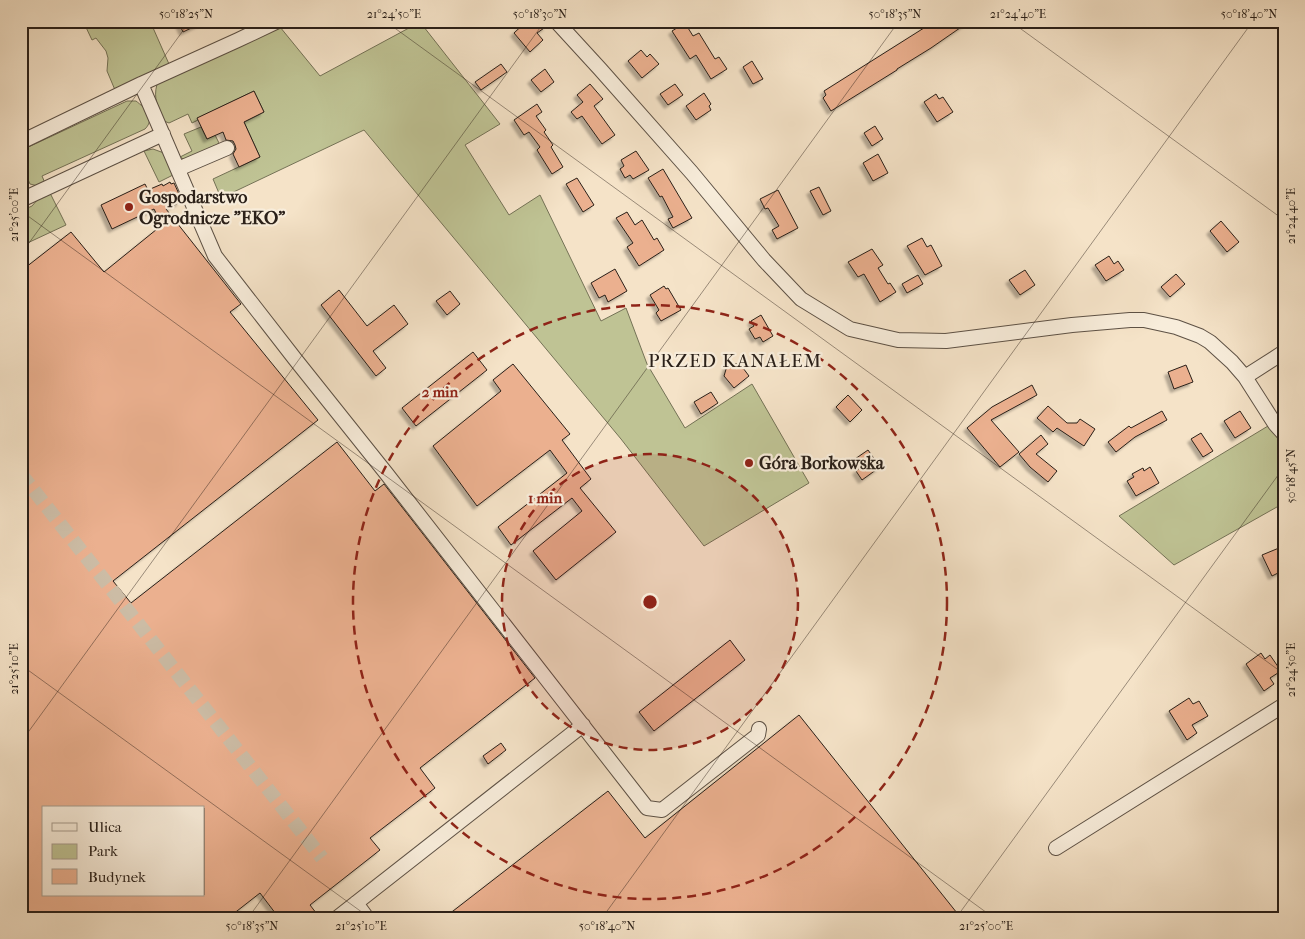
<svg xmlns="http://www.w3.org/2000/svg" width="1305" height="939" viewBox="0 0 1305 939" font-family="'IM FELL French Canon',serif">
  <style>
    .green { fill: #bfc394; stroke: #747256 }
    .building { fill: #ebb08f; stroke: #2a2019; fill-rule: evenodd; filter: url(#shadow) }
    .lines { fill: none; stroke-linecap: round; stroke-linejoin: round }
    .minor-tunnel { stroke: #ccbca5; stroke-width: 14; stroke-dasharray: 14 7; stroke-linecap: butt }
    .minor-casing { stroke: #5d5145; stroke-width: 16 }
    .minor { stroke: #f8eddb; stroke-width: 14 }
    .ticks { fill: none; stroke: #2a2019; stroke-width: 1; stroke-opacity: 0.45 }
    .ring { fill: none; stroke: #8f2418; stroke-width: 2.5; stroke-dasharray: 9 6 }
    .poi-dot { fill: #8f2418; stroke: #f8eddb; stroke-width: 2 }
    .labels { text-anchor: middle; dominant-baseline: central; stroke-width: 4.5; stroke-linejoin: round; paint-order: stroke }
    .poi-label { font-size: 18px; font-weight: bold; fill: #2a2019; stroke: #f8eddb; text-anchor: start }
    .neighbourhood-label { font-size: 19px; letter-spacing: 1px; fill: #2a2019; stroke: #f8eddb }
    .centre { fill: #8f2418; stroke: #f8eddb; stroke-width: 2.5 }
    .ring-label { font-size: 15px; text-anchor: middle; font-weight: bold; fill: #8f2418; stroke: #f8eddb; stroke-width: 4.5; stroke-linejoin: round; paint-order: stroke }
    .neatline { fill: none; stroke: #2a2019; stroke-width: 2 }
    .ticks-label { font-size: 12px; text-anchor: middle; fill: #2a2019 }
  </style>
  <defs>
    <filter id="shadow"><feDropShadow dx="-3.5" dy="3.5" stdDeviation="1" flood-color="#0004"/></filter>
  </defs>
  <rect width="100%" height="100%" fill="#f5e3c8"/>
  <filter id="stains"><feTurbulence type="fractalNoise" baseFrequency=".004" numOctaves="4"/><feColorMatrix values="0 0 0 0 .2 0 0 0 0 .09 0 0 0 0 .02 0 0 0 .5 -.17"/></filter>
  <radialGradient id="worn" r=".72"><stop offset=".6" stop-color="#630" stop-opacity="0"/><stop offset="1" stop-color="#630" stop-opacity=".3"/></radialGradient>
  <path class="green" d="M83 21H150L169 64 115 90 107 71 108 58 106 51 96 38 92 40Z
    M420 22 500 124 465 145 509 215 540 195 601 321 626 308 647 364 685 428 752 384 809 483 704 546 621 439 364 130 221 198 213 179 260 157 244 122 264 112 254 91 198 118V120L192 123 188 114 169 123 164 121C158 107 153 99 157 84L280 27 320 76Z
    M127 101H136C145 108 156 118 145 129L42 176 45 183 38 186 30 184 21 164 22 150Z
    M201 127 207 139 215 135 219 143 216 145 215 149 185 160 180 157 192 151 184 134Z
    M153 149 164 153 173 171V175L159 182 144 151Z
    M50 193 66 225 21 246V211L32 206 38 199Z
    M1268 426 1284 445V503L1174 565 1119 516Z"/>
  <path class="building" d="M178 21H206L183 32Z
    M527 21 530 25 547 26 537 33 543 40 530 52 514 33Z
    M935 21H970L931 48 897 69V70L831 111 823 98 826 95 824 91Z
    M685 23 693 36 699 33 715 59 719 57 727 69 711 79 696 55 690 59 672 31Z
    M641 50 647 57 650 54 659 64 642 78 628 61Z
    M752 61 763 79 753 84 743 67Z
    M501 64 507 72 481 90 475 82Z
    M545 69 554 82 541 92 531 80Z
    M590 84 603 99 594 106 615 135 602 144 582 116 577 119 571 112 583 102 577 95Z
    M675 84 683 95 668 105 660 94Z
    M254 91 264 112 244 122 260 157 239 167 233 154 236 149 235 145 233 141 226 140 223 132 207 139 197 118Z
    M704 93 711 104 709 106 711 110 696 120 686 106Z
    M936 94 939 99 943 97 953 112 937 122 924 102Z
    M537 104 542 112 536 116 546 130 544 132 553 145 551 147 563 167 552 174 537 150 540 147 529 132 524 135 514 120Z
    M875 126 883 139 872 146 864 133Z
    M636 151 649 170 633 179 630 175 625 178 620 169 624 166 621 160Z
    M878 154 888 173 873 181 863 163Z
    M663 169 692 218 673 228 668 219 673 217 662 196 660 197 648 178Z
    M577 178 594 205 583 212 566 184Z
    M170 182 171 184 174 183 179 194 177 195 180 202 166 209 241 304 230 312 318 420 113 581 131 603 337 442 375 491 384 484 535 678 420 768 435 788 370 838 380 850 310 905 320 918H279L260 893 228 918H21V271L71 232 104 272 162 225 154 209 112 229 101 205 145 184 148 190 162 184 163 186ZM44 808H204V895H44Z
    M819 187 831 211 823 215 810 191Z
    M778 190 798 228 777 239 772 230 779 226 768 208 765 209 760 199Z
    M627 212 635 225 642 220 654 240 657 238 664 250 639 266 627 247 633 243 616 218Z
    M1221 221 1239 242 1227 252 1210 231Z
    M922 238 927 247 931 245 942 266 925 275 907 246Z
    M872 249 883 265 878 268 888 284 890 283 896 292 880 302 864 274 858 277 848 262Z
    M1109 256 1114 264 1118 261 1124 270 1106 281 1095 265Z
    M615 269 627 291 608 302 605 295 599 298 591 283Z
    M1025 270 1035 285 1020 295 1009 280Z
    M1176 274 1185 284 1170 297 1161 287Z
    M918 275 923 284 907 293 902 284Z
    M664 286 666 289 668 288 681 310 661 321 656 313 659 310 650 295Z
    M339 290 367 326 394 305 408 324 373 351 386 368 376 376 321 305Z
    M450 291 460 304 447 315 436 301Z
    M761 315 773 336 763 342 760 337 755 339 749 329 754 326 751 321Z
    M473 352 487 370 416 426 402 408Z
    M513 364 570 434 562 440 591 479 580 488 616 532 556 580 533 551 582 511 572 498 511 545 498 527 567 473 550 450 477 506 433 446 501 391 493 380Z
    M730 364H740L749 376 734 388 724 376 727 366Z
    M1186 365 1193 382 1174 389 1168 372Z
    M1032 385 1037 395 991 420 1019 452 1000 467 967 428 992 407Z
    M711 392 718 403 701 414 694 402Z
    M848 395 862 410 850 422 836 407Z
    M1048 406 1067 423H1077L1080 419 1095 429 1084 446 1057 428 1053 432 1037 418Z
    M1162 411 1167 420 1135 437 1116 452 1108 442 1129 426 1131 428Z
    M1240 411 1251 428 1235 438 1224 421Z
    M1201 433 1213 451 1203 457 1191 439Z
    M1041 435 1048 444 1036 454 1057 471 1048 482 1030 467 1019 454Z
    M868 450 880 467 862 480 856 471 861 467 855 459Z
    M1150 467 1159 483 1136 496 1127 481 1134 477 1132 474 1143 468 1144 471Z
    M1279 548 1284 557V570L1272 576 1262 555Z
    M730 640 745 660 654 731 639 712Z
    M1261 653 1265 659 1270 655 1281 671 1270 678 1274 684 1264 691 1246 664Z
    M1189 698 1193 704 1199 701 1208 716 1192 725 1197 733 1187 740 1169 711Z
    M799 715 961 918H444L608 791 645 838Z
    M501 743 506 750 488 764 483 756Z"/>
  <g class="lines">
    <path class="minor-tunnel" d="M21 474 322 858"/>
    <defs>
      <path id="minor" d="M556 21 600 69 692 173 764 260 801 299 850 329 898 340 946 341 1072 325 1130 320H1144L1176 327 1200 336 1210 342 1232 362 1245 377 1275 424 1284 434
        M141 84 215 256 295 359 386 473 647 808 662 810 758 735 759 729
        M21 142 141 84 238 40 278 21
        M178 169 227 148
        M21 200 163 134
        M1245 377 1284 352
        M1056 848 1284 705
        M356 903 367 918
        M337 918 583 725"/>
    </defs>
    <use href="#minor" class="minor-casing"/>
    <use href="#minor" class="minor"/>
  </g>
  <path class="ticks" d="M385 21 1284 674M1010 21 1284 220M21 211 994 918M21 254 190 21M21 665 370 918M21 742 545 21M248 918 899 21M602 918 1253 21M956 918 1284 467"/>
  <circle cx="650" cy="602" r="148" fill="#8f2418" fill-opacity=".12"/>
  <g class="ring">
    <circle cx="650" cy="602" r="148"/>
    <circle cx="650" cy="602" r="297"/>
  </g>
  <g class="poi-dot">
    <circle cx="129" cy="207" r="5"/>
    <circle cx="749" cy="463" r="5"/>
  </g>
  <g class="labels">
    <g class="poi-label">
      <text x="139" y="197">Gospodarstwo<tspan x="139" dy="21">Ogrodnicze "EKO"</tspan></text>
      <text x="759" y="463">Góra Borkowska</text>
    </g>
    <g class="neighbourhood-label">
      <text x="735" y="361">PRZED KANAŁEM</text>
    </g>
  </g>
  <circle cx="650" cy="602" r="8" class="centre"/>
  <g class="ring-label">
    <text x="440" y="397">2 min</text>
    <text x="545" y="503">1 min</text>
  </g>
  <rect width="1305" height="939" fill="none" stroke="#f5e3c8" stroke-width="55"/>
  <rect x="42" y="806" width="162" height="90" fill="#f8eddb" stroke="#a69b8d"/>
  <rect x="52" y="823" width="25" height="8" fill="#f8eddb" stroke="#a69b8d"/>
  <text x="88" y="832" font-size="15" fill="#2a2019">Ulica</text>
  <rect x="52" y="844" width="25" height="15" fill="#bfc394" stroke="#a69b8d"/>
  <text x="88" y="856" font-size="15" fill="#2a2019">Park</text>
  <rect x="52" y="869" width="25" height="15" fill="#ebb08f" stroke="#a69b8d"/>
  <text x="88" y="882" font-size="15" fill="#2a2019">Budynek</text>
  <rect x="28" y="28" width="1250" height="884" class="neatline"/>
  <g class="ticks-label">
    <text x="186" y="18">50°18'25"N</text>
    <text x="394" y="18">21°24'50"E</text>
    <text x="540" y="18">50°18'30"N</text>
    <text x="895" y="18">50°18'35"N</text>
    <text x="1018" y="18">21°24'40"E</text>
    <text x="1249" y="18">50°18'40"N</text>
    <text transform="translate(14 215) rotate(-90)" y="4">21°25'00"E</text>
    <text transform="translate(1291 216) rotate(-90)" y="4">21°24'40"E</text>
    <text transform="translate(1291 476) rotate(-90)" y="4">50°18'45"N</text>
    <text transform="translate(14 669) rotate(-90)" y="4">21°25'10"E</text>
    <text transform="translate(1291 670) rotate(-90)" y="4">21°24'50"E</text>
    <text x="252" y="930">50°18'35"N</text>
    <text x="361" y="930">21°25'10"E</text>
    <text x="607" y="930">50°18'40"N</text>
    <text x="986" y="930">21°25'00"E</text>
  </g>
  <rect width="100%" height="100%" filter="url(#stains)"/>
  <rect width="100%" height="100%" fill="url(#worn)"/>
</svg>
